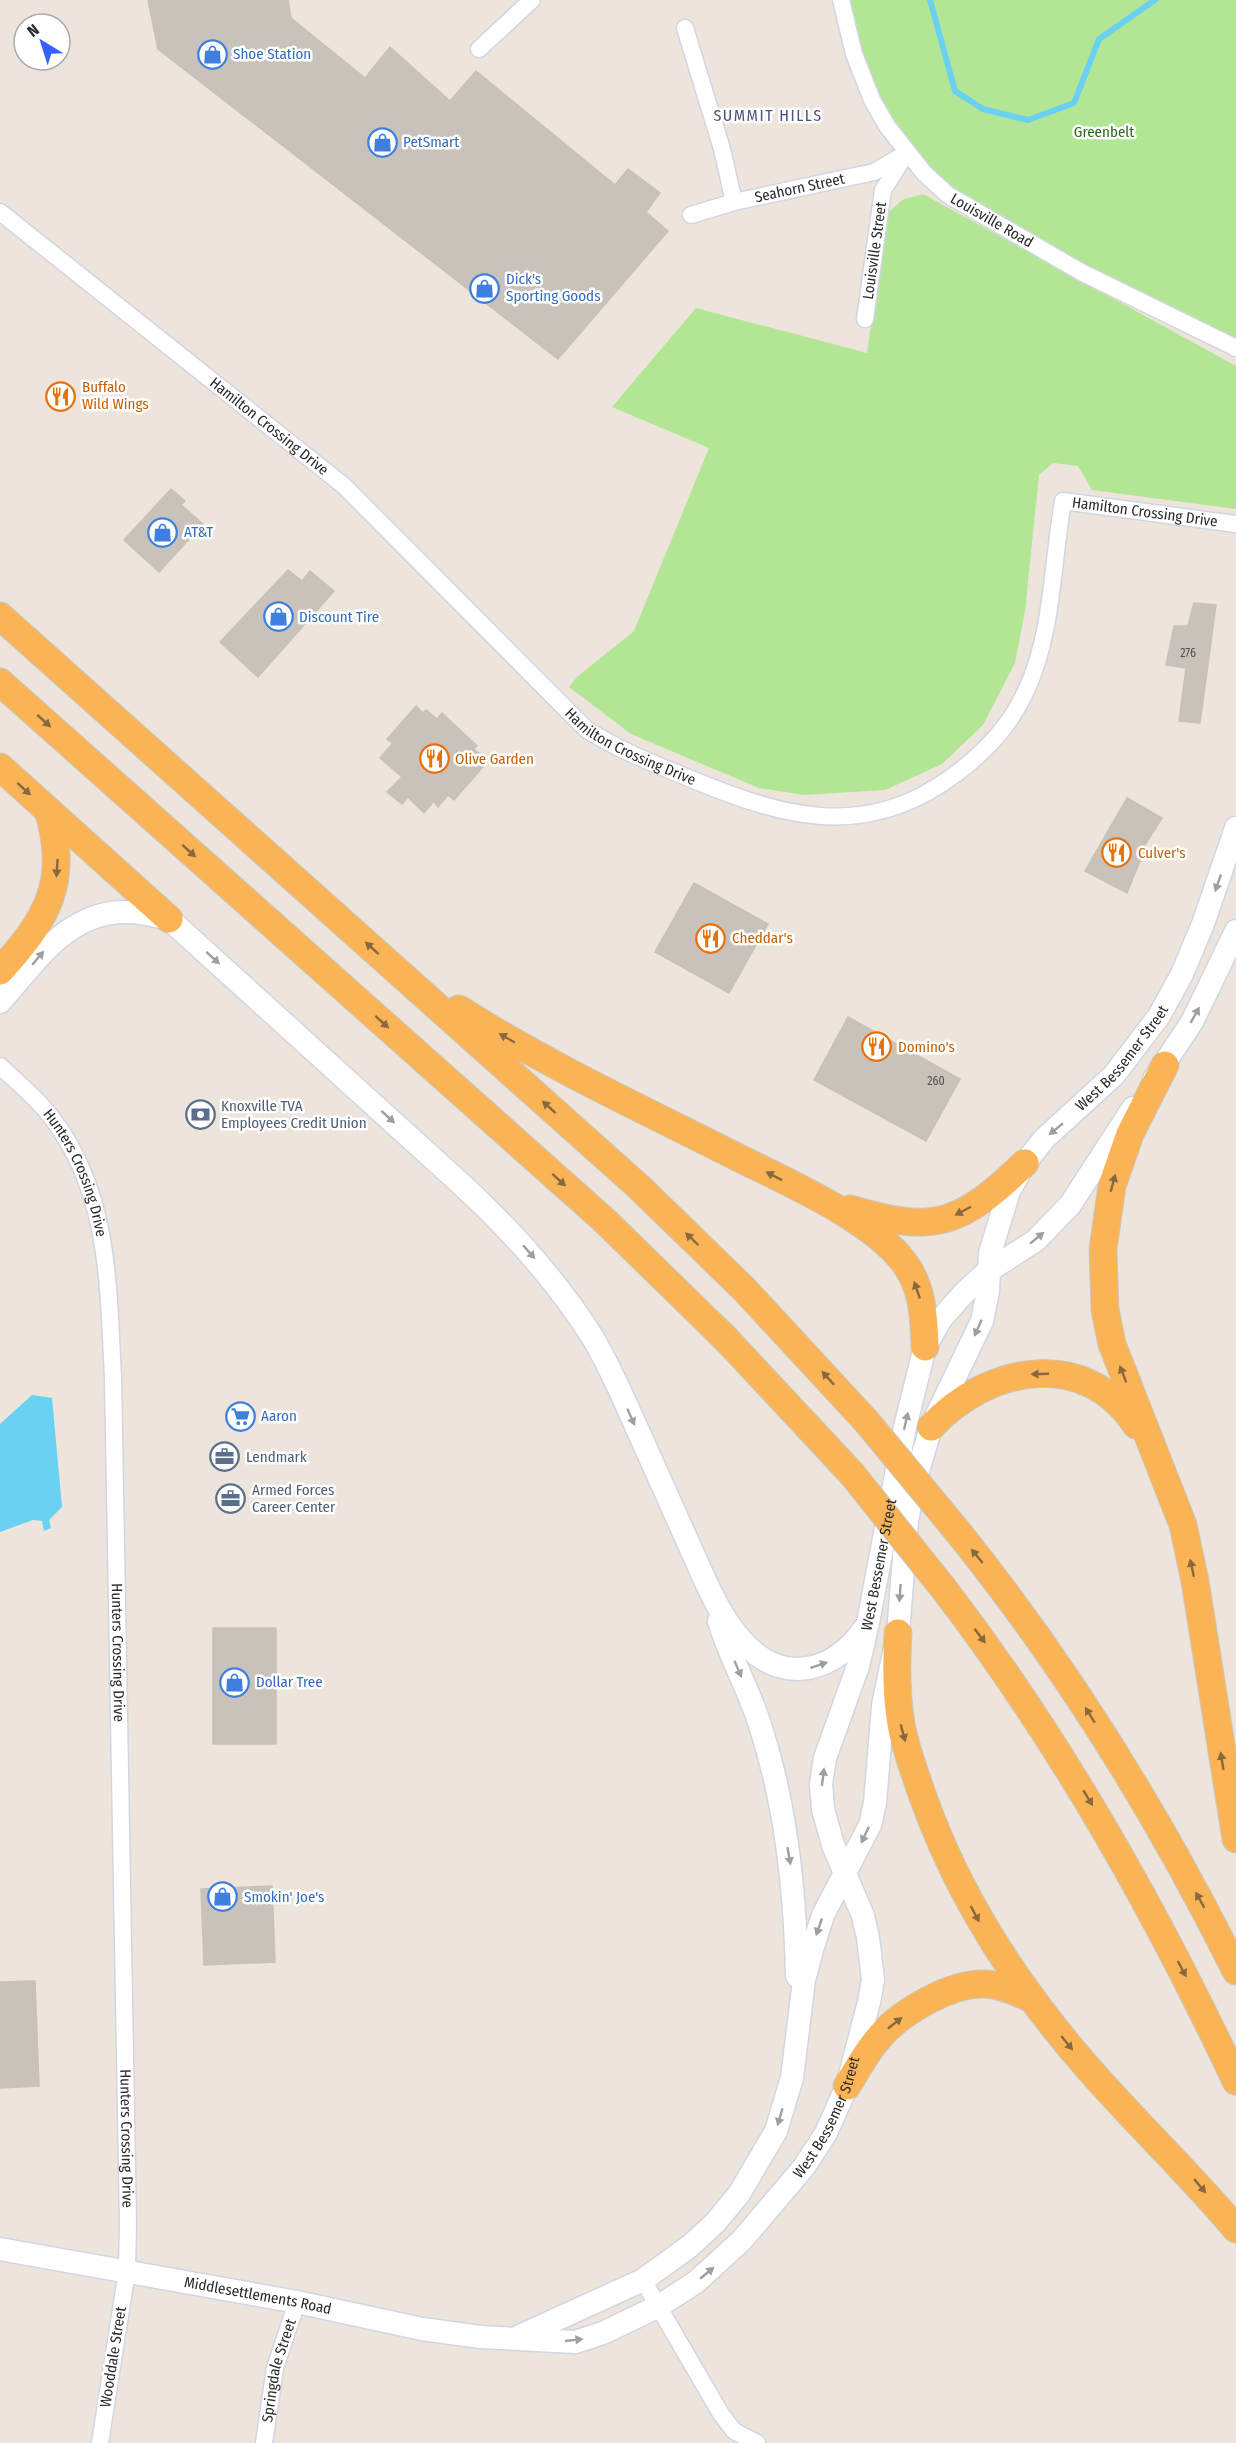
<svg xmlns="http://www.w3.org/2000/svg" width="1236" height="2443" viewBox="0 0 1236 2443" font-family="'Fira Sans Condensed',sans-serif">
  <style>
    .green { fill: #b2e695 }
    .water { fill: #6ad1f3 }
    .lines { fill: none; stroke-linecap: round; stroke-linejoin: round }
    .stream { stroke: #6ad1f3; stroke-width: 6 }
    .building { fill: #c8c2bb; stroke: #c8c1b5; stroke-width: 1.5 }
    .minor-casing { stroke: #d1d5e4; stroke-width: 19 }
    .secondary-casing { stroke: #d1d5e4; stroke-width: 25 }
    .trunk-casing { stroke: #c8c8c8; stroke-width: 29 }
    .minor { stroke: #fff; stroke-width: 16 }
    .secondary { stroke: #fff; stroke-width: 22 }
    .trunk { stroke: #fab456; stroke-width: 27 }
    .trunk-bridge-casing { stroke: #c8c8c8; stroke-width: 29; stroke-linecap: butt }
    .trunk-bridge { stroke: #fab456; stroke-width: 27 }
    .oneway { fill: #88683e }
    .oneway2 { fill: #9f9f9f }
    .labels { text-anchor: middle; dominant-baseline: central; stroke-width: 5; stroke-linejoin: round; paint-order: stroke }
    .number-label { font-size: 12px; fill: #52504e }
    .shop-label { font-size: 15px; fill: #366cbe; stroke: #fff; text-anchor: start }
    .park-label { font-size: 15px; fill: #2a6a17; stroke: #fff }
    .street-label { font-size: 15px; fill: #2a2a2a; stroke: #fff }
    .food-label { font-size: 15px; fill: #c56008; stroke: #fff; text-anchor: start }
    .service-label { font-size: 15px; fill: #4e5e75; stroke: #fff; text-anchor: start }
    .neighbourhood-label { font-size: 16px; letter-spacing: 1.5px; fill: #49537d; stroke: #fff }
  </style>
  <rect width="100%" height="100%" fill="#ede5db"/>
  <path class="green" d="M842 0H1236V339L1061 258 940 187 895 137Z
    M923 194 1236 366V509L1092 490 1078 466 1053 463 1039 475 1025 611 1015 663 983 725 942 764 885 790 804 795 759 788 631 734 569 687 577 677 634 631 709 448 612 407 696 308 867 353 887 214 902 200Z"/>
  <path class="water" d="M32 1395 52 1398 62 1507 49 1520 51 1528 44 1531 42 1521 33 1520 0 1532V1424Z"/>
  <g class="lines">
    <path class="stream" d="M930 0 955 91 983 109 1028 120 1074 103 1099 39 1155 0"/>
  </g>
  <path class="building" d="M148 0H288L291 18 365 78 390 47 450 101 476 71 615 185 628 169 660 193 646 212 668 231 558 359 158 49Z
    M171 489 185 501 181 505 203 524 159 572 124 540Z
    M288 570 302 581 310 571 334 591 258 677 220 642Z
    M1194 603 1216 605 1200 723 1179 721 1186 668 1166 665 1174 626H1188Z
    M416 706 423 713 426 710 437 719 442 713 477 746 473 749 489 760 454 800 448 795 438 807 434 801 424 813 408 797 402 804 387 792 402 777 380 758 393 743 387 739Z
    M1127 798 1162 818 1143 848 1145 849 1127 893 1085 871Z
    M694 883 768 924 729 993 655 952Z
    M848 1017 960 1079 926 1141 814 1080Z
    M213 1628H276V1744H213Z
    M272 1886 275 1962 204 1965 201 1889Z
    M35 1981 39 2086 0 2088V1982Z"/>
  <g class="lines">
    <defs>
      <g id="minor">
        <path id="s1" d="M841 0 854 54 872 100 887 126 924 173 948 195 1081 272 1236 348"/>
        <path d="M685 28 722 149 734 202"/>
        <path d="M479 49 532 0"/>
        <path id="s2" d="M0 212 343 485 586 729C615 748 647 761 679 774 777 815 863 845 957 773 985 752 1011 724 1026 691 1053 633 1052 564 1063 501L1236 524"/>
        <path id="s3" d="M691 215 734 202 874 172 907 153"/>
        <path id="s4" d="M865 319 883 190 904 157"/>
        <path id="s5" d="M0 1066C18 1083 38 1099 52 1118 110 1194 108 1286 113 1377L128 2224 127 2271 100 2443"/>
        <path d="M643 2280 721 2414 734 2431 757 2443"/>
        <path id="s6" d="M264 2443 275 2368 297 2302"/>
      </g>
      <g id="secondary">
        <path d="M0 1002C35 963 68 910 128 912 141 912 156 916 169 919L460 1183C511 1230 556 1279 593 1338 609 1365 622 1395 635 1424 654 1466 672 1507 691 1549 706 1582 721 1621 748 1647 787 1685 835 1670 864 1629"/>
        <path d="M1154 1079 1192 1022 1236 931"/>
        <path d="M719 1621C729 1655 747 1686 758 1719 786 1802 795 1889 797 1976"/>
        <path id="s7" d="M0 2249 297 2302 422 2329 481 2337 575 2342 603 2333 659 2306 696 2282 742 2240 804 2167 826 2133 847 2086 869 2002 873 1980 868 1937 863 1916 833 1845 823 1809 821 1784 825 1758 858 1666 868 1623 905 1427 925 1347 941 1319 964 1293 988 1271 1035 1241 1070 1205 1133 1108"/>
        <path id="s8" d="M520 2336 643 2280 690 2246 715 2223 739 2194 776 2131 792 2078 804 1980 812 1950 823 1915 870 1825 875 1803 883 1706 898 1633 907 1520 916 1478 931 1427 982 1321 988 1291 990 1253 1009 1191 1025 1163 1044 1139 1114 1075 1159 1016 1182 974 1203 924 1236 828"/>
      </g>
      <path id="trunk" d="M0 616 639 1187 744 1289 867 1422
        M0 682 604 1220 726 1339 852 1474
        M0 767 169 919
        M0 971C47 919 70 882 48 810
        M459 1009C547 1065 642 1109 735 1156 785 1181 870 1218 903 1261 923 1286 924 1318 925 1347
        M1165 1065 1130 1134 1112 1186 1103 1249 1105 1310 1112 1344 1183 1525 1195 1581 1236 1839
        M850 1209C936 1235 961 1224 1025 1163
        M931 1427C987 1366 1085 1347 1136 1425
        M954 1527C1065 1664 1158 1814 1236 1971
        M944 1589C1061 1742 1154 1907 1236 2081
        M898 1633C896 1664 896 1694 901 1724 905 1747 914 1771 922 1794 958 1897 1016 1986 1088 2068 1136 2123 1189 2173 1236 2229
        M847 2086C857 2070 865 2054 878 2039 899 2013 951 1982 986 1984 1002 1985 1016 1992 1030 1998"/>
    </defs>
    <use href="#minor" class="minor-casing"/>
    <use href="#secondary" class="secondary-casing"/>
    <use href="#trunk" class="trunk-casing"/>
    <use href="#minor" class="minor"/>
    <use href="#secondary" class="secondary"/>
    <use href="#trunk" class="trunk"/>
    <defs>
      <path id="trunk-bridge" d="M867 1422 954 1527
        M852 1474 944 1589"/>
    </defs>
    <use href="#trunk-bridge" class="trunk-bridge-casing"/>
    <use href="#trunk-bridge" class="trunk-bridge"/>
  </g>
  <defs><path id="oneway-solid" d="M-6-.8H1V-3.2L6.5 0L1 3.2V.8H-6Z" transform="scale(1.5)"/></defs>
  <g class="oneway">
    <use href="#oneway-solid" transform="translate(44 721) rotate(42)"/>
    <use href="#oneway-solid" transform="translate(24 789) rotate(42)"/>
    <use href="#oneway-solid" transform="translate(189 851) rotate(42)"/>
    <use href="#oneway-solid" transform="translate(57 868) rotate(94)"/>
    <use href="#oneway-solid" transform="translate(372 948) rotate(-138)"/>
    <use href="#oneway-solid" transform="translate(382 1022) rotate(42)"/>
    <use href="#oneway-solid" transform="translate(507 1038) rotate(-150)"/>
    <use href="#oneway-solid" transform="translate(549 1107) rotate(-138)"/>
    <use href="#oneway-solid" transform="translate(774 1176) rotate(-153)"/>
    <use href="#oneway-solid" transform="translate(559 1180) rotate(42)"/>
    <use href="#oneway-solid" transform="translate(1113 1183) rotate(-75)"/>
    <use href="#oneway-solid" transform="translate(963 1211) rotate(152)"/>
    <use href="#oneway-solid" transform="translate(692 1239) rotate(-136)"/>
    <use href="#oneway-solid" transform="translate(917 1290) rotate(-109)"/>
    <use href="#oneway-solid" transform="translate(1040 1374) rotate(178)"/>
    <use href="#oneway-solid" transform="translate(1123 1374) rotate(-111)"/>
    <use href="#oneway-solid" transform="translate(828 1378) rotate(-132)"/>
    <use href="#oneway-solid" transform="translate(977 1556) rotate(-129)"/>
    <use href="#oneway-solid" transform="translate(1192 1568) rotate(-102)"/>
    <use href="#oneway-solid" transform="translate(980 1636) rotate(53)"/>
    <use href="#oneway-solid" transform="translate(1090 1715) rotate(-122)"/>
    <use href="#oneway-solid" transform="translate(903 1733) rotate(75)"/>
    <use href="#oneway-solid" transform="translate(1222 1761) rotate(-99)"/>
    <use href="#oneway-solid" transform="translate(1088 1798) rotate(59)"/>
    <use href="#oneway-solid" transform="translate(1200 1900) rotate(-119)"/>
    <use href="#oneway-solid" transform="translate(975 1914) rotate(62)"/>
    <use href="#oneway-solid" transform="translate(1182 1969) rotate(62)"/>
    <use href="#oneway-solid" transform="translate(895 2023) rotate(-38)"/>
    <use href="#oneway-solid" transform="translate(1067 2043) rotate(51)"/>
    <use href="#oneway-solid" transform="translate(1200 2186) rotate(50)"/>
  </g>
  <g class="oneway2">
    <use href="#oneway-solid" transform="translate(1218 883) rotate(109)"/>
    <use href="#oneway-solid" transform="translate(38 958) rotate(-50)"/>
    <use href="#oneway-solid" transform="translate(213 958) rotate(42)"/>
    <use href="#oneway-solid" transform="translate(1195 1015) rotate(-61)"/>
    <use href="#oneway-solid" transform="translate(388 1117) rotate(42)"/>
    <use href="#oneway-solid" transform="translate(1056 1129) rotate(141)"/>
    <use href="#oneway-solid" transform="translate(1037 1238) rotate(-39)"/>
    <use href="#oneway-solid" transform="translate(529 1252) rotate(49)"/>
    <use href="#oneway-solid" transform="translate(978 1328) rotate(114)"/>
    <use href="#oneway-solid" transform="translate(631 1417) rotate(66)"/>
    <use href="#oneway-solid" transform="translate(906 1421) rotate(-77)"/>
    <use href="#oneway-solid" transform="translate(900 1593) rotate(94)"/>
    <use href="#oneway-solid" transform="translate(819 1665) rotate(-18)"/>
    <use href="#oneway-solid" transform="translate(738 1669) rotate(67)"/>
    <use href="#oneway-solid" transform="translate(823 1777) rotate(-83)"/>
    <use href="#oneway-solid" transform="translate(865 1835) rotate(115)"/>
    <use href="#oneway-solid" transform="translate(789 1856) rotate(80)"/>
    <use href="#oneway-solid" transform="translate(819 1927) rotate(109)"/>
    <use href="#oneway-solid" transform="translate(780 2117) rotate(106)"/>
    <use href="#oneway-solid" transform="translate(707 2273) rotate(-40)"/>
    <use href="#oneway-solid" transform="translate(574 2340) rotate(-6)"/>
  </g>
  <defs>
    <symbol id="shop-ring" viewBox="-11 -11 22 22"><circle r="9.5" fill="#fff" stroke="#3f7fe0" stroke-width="1.5"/><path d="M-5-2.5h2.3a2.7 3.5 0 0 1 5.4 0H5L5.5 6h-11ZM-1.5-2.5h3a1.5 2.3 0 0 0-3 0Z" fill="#3f7fe0"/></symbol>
    <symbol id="restaurant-ring" viewBox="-11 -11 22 22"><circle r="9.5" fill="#fff" stroke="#e8710a" stroke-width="1.5"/><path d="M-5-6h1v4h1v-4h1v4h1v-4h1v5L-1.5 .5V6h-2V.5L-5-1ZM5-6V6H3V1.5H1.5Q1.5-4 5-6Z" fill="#e8710a"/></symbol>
    <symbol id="bank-ring" viewBox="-11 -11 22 22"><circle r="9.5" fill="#fff" stroke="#5c6f8a" stroke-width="1.5"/><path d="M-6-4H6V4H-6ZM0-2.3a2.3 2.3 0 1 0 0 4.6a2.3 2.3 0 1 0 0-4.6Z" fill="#5c6f8a"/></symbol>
    <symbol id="supermarket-ring" viewBox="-11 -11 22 22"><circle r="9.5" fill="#fff" stroke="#3f7fe0" stroke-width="1.5"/><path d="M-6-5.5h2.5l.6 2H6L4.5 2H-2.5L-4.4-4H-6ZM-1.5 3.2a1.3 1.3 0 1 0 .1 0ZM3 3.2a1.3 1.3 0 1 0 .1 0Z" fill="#3f7fe0"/></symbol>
    <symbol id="office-ring" viewBox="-11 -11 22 22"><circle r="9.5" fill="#fff" stroke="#5c6f8a" stroke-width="1.5"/><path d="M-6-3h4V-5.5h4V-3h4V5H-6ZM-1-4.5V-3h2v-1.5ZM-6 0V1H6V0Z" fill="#5c6f8a"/></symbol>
  </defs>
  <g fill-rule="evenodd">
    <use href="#shop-ring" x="196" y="38" width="33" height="33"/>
    <use href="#shop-ring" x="366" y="126" width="33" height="33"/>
    <use href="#shop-ring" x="468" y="272" width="33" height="33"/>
    <use href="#restaurant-ring" x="44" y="380" width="33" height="33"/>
    <use href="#shop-ring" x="146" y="516" width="33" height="33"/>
    <use href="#shop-ring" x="262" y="600" width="33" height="33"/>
    <use href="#restaurant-ring" x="418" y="742" width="33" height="33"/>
    <use href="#restaurant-ring" x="1100" y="836" width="33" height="33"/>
    <use href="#restaurant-ring" x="694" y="922" width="33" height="33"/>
    <use href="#restaurant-ring" x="860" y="1030" width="33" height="33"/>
    <use href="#bank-ring" x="184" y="1098" width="33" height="33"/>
    <use href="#supermarket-ring" x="224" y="1400" width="33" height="33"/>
    <use href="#office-ring" x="208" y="1440" width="33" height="33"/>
    <use href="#office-ring" x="214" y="1482" width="33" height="33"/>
    <use href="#shop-ring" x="218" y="1666" width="33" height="33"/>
    <use href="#shop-ring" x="206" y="1880" width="33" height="33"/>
  </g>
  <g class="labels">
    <g class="number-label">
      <text x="1188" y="653">276</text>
      <text x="936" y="1081">260</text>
    </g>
    <g class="shop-label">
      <text x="233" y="54">Shoe Station</text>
      <text x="403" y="142">PetSmart</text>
      <text x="506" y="279">Dick's<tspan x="506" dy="17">Sporting Goods</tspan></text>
      <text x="184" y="532">AT&amp;T</text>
      <text x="299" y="617">Discount Tire</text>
      <text x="261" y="1416">Aaron</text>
      <text x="256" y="1682">Dollar Tree</text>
      <text x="244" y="1897">Smokin' Joe's</text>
    </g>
    <g class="park-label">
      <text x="1104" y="132">Greenbelt</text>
    </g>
    <g class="street-label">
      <text stroke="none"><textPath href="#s3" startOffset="112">Seahorn Street</textPath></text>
      <text stroke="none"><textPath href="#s1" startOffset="278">Louisville Road</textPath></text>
      <text stroke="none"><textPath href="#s4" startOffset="69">Louisville Street</textPath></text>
      <text stroke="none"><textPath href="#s2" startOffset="344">Hamilton Crossing Drive</textPath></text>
      <text stroke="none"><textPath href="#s2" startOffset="1566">Hamilton Crossing Drive</textPath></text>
      <text stroke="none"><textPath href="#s2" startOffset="830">Hamilton Crossing Drive</textPath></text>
      <text stroke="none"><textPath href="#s8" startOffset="1492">West Bessemer Street</textPath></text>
      <text stroke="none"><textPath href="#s5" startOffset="134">Hunters Crossing Drive</textPath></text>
      <text stroke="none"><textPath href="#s7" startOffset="1510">West Bessemer Street</textPath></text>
      <text stroke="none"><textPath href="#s5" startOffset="620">Hunters Crossing Drive</textPath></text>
      <text stroke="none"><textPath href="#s7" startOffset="932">West Bessemer Street</textPath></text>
      <text stroke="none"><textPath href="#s5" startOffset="1106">Hunters Crossing Drive</textPath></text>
      <text stroke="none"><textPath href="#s7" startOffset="262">Middlesettlements Road</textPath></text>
      <text transform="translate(113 2357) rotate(-81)">Wooddale Street</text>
      <text stroke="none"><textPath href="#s6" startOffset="74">Springdale Street</textPath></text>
    </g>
    <g class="food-label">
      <text x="82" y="387">Buffalo<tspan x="82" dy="17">Wild Wings</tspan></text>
      <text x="455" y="759">Olive Garden</text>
      <text x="1138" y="853">Culver's</text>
      <text x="732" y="938">Cheddar's</text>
      <text x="898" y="1047">Domino's</text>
    </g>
    <g class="service-label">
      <text x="221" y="1106">Knoxville TVA<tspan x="221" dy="17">Employees Credit Union</tspan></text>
      <text x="246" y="1457">Lendmark</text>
      <text x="252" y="1490">Armed Forces<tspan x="252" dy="17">Career Center</tspan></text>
    </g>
    <g class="neighbourhood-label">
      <text x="768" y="115">SUMMIT HILLS</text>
    </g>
  </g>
  <g transform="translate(42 42) rotate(322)"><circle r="28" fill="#ffffff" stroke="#aaaaaa" stroke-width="1.5"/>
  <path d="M0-4.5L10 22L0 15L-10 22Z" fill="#365fff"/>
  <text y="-9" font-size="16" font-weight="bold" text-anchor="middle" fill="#2a2a2a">N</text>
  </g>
</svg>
